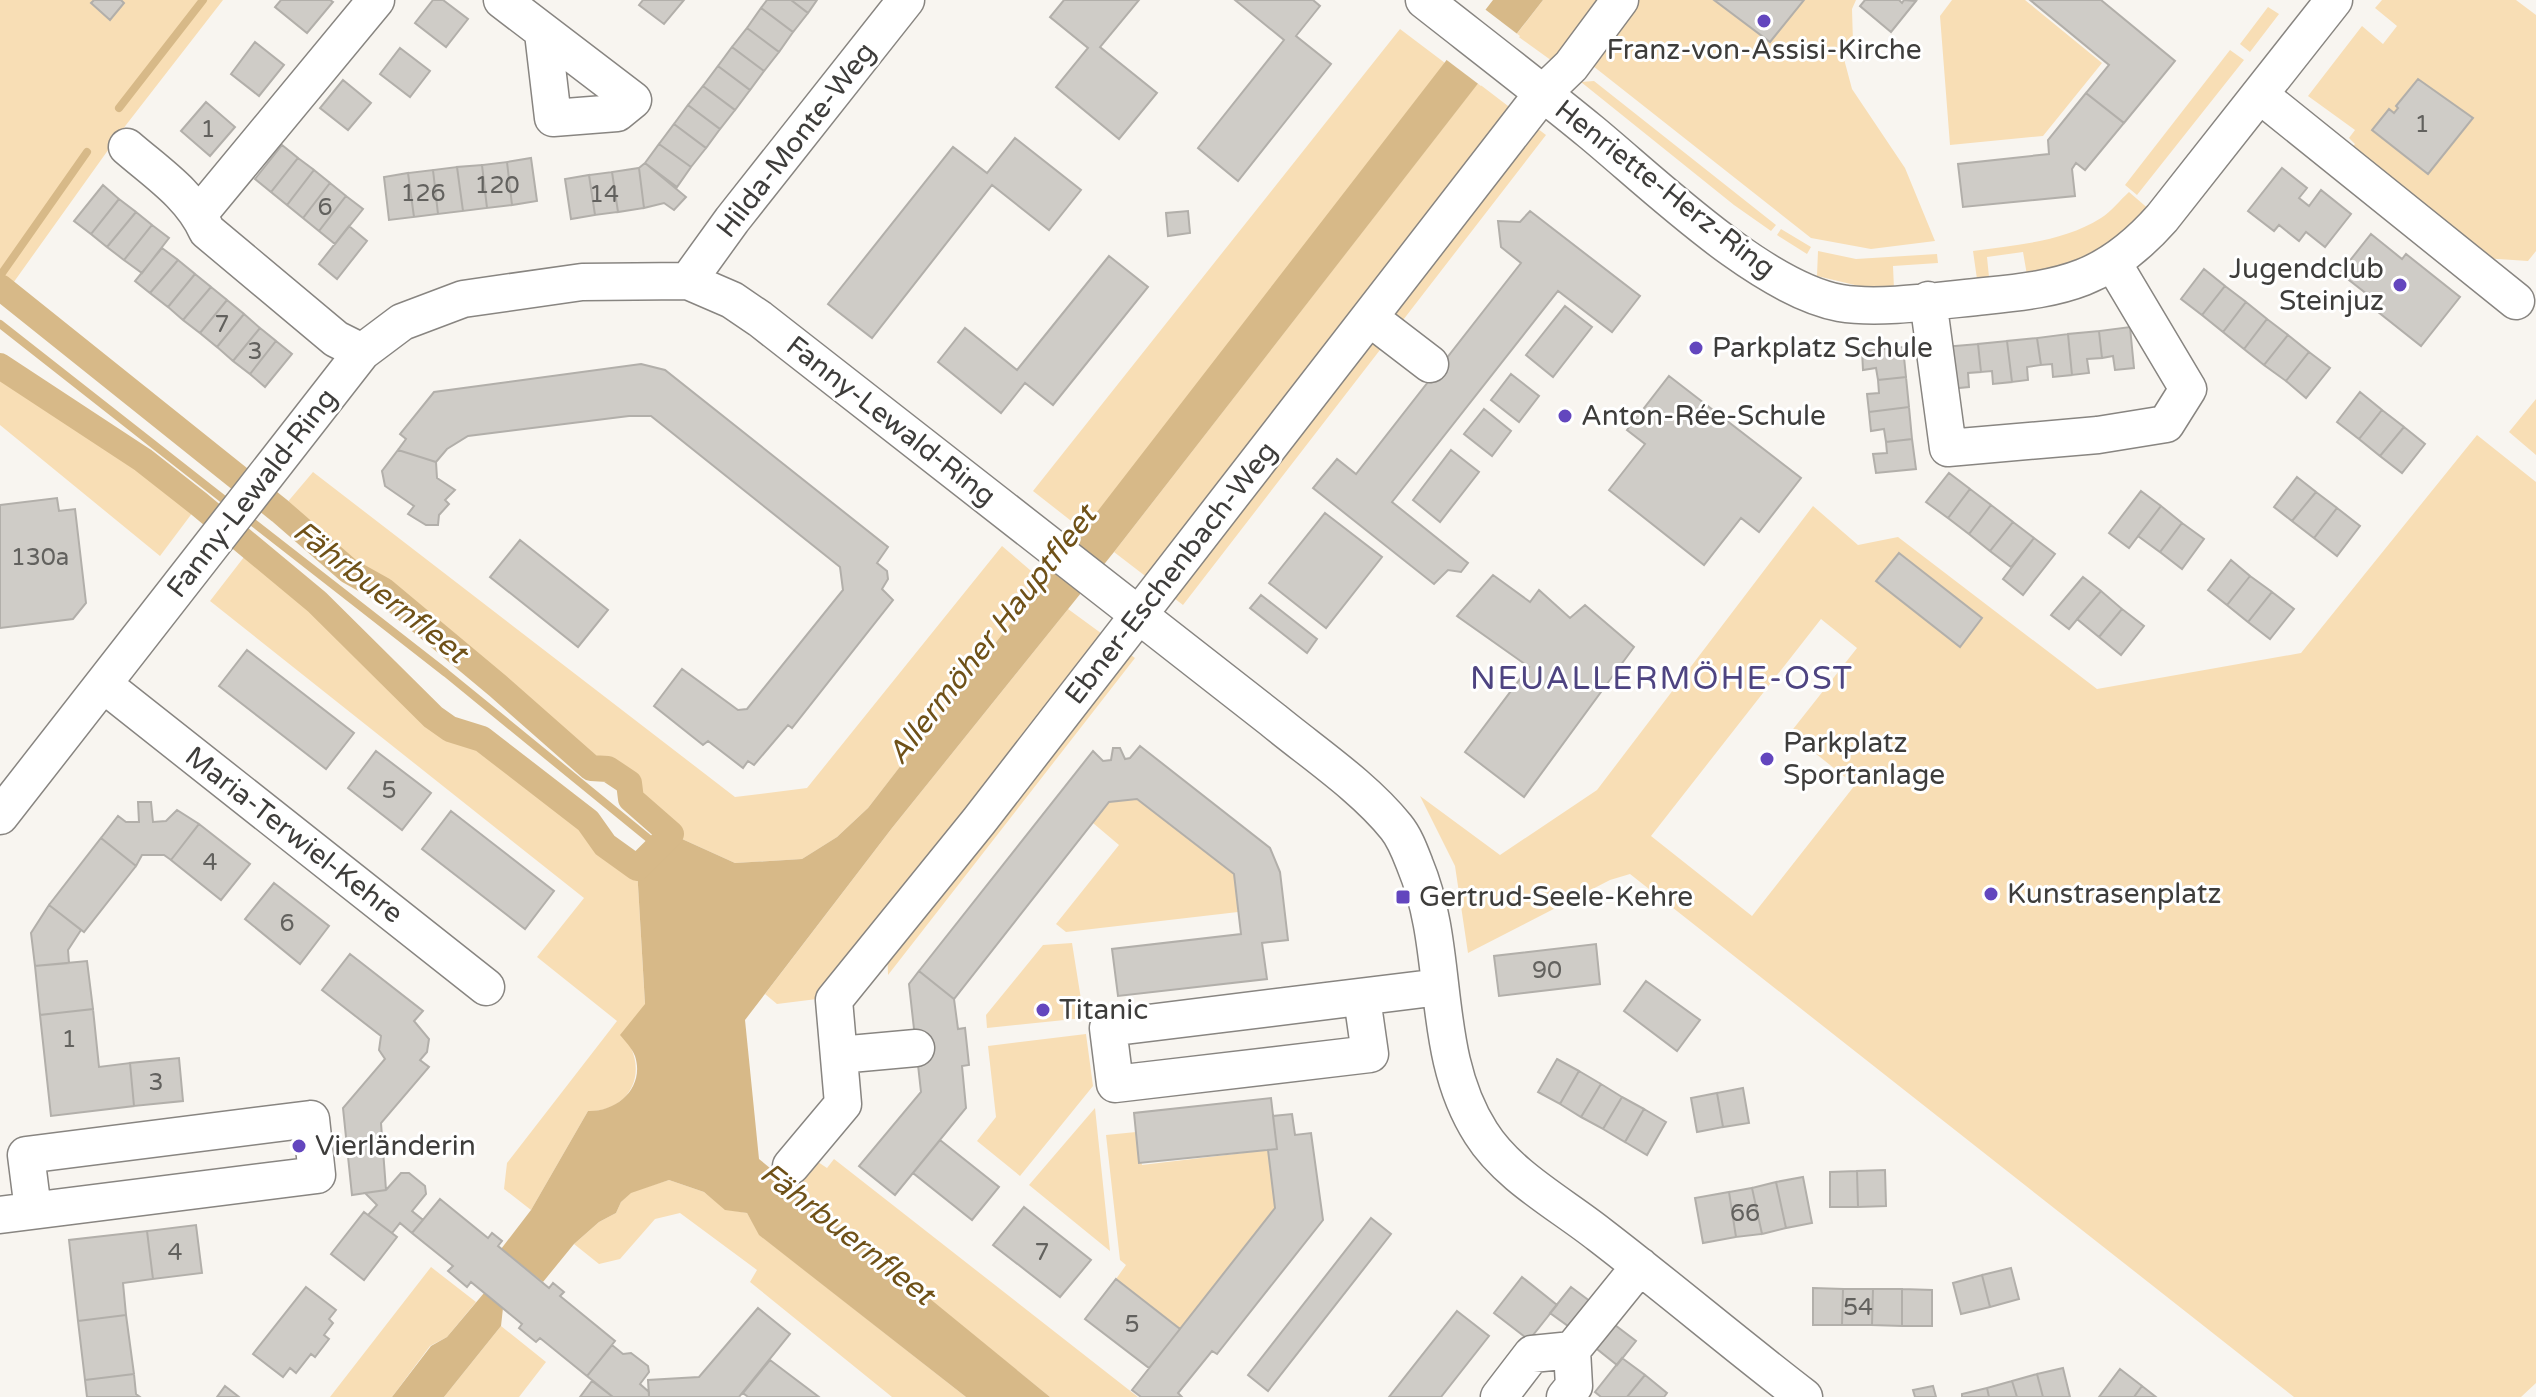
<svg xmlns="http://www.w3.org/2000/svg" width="2536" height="1397" viewBox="0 0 2536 1397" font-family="'Varela Round',sans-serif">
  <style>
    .green { fill: #f8deb5; fill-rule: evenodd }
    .water { fill: #d7b988 }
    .pier { fill: #f8f5f0 }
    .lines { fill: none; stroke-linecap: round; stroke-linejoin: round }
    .stream { stroke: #d7b988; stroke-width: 8 }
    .canal { stroke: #d7b988; stroke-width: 26 }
    .building { fill: #cfccc7; stroke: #b2afaa; stroke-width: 2 }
    .minor-casing { stroke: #888581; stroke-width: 39 }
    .minor { stroke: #fff; stroke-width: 36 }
    .poi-dot { fill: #6346be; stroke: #fff; stroke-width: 3 }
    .labels { text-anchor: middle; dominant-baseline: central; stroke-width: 6; stroke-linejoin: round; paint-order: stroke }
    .number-label { font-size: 24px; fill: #62615e }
    .poi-label { font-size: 28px; fill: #3e3d3b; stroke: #fff; text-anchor: start }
    .street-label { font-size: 28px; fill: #3e3d3b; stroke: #fff }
    .water-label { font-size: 30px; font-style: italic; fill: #6f5118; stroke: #fff }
    .quarter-label { font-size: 32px; letter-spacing: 2px; fill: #4e4481; stroke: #fff }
  </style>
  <rect width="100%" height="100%" fill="#f8f5f0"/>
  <path class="green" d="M0 0H223L126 125 6 293 0 287Z
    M1543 0H1714L1770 42 1804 0H1856L1852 9 1853 43 1840 44 1852 89 1905 168 1935 241 1871 249 1811 238 1574 51 1559 66 1516 35Z
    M1952 0H2025L2102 63 2043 136 1950 145 1940 16Z
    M2382 0H2516L2536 15V251L2528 261 2483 258 2349 151 2355 144 2349 138 2355 130 2308 96 2362 26 2383 44 2397 26 2375 8Z
    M2268 7 2279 14 2250 52 2240 44Z
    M1400 29 1445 63 1084 531 1033 491Z
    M2230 50 2244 60 2137 195 2125 185Z
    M1594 81 1776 225 1771 231 1734 205 1581 82Z
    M1478 83 1546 135 1183 605 1114 552Z
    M2129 192 2151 211 2094 255 2027 275 2023 252 1987 257 1989 277 1977 279 1973 251C2016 245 2063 242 2101 218 2111 212 2120 200 2129 192Z
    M1781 229 1811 247 1807 254 1777 235Z
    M1818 251 1856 259 1937 254 1938 263 1893 266 1894 289 1859 286 1817 276Z
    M0 366 143 460 199 504 160 556 0 425Z
    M2536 399V455L2509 432Z
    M2477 435 2536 482V1383L2521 1397H2294L1630 874 1610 880 1468 953 1455 866 1420 796 1500 855 1597 790 1813 506 1858 545 1898 537 2097 689 2301 653ZM1821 619 1857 648 1790 733 1855 785 1752 916 1651 836Z
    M313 472 735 797 807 788 1002 546 1044 582 868 808 837 837 802 859 735 863 671 834 631 799 628 783 608 769 591 768 498 686 383 590 349 571 280 511Z
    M251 548 317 602 433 717 450 729 482 739 588 821 605 845 637 868 645 1005 631 1048C646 1081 624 1112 588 1111L531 1210 504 1189 507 1163 617 1021 537 957 584 898 210 601Z
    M1068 609 1135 658 888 975 887 946 825 998 777 1004 765 994 892 828Z
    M1137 799 1234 874 1238 912 1066 932 1056 924 1119 845 1093 823 1109 802Z
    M1072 943 1084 1018 987 1028 986 1015 1043 945Z
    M1086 1034 1093 1086 1020 1176 977 1141 996 1117 988 1046Z
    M1095 1108 1110 1251 1029 1185Z
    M1136 1132 1142 1165 1268 1150 1275 1208 1180 1329 1116 1279 1126 1265 1120 1260 1106 1135Z
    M809 1156 827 1168 834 1159 1138 1397H1050L794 1190 788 1182Z
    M669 1180 704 1192 725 1209 747 1213 760 1235 966 1397H892L750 1282 757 1270 680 1213 655 1219 620 1259 599 1264 574 1244 599 1222 616 1213 621 1202 631 1192Z
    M431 1267 476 1302 447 1337 430 1346 392 1397H330Z
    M501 1326 546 1362 519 1397H444Z"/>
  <path class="water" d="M1493 0H1543L1114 552 892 828 745 1020 759 1159 1050 1397H966L759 1235 747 1213 725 1210 704 1192 669 1180 631 1193 621 1202 616 1213 599 1222 574 1244 543 1282 501 1249 531 1210 588 1111C618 1112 645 1087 635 1056 632 1048 625 1041 620 1035L645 1004 637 868 671 834 735 863 802 859 837 837 868 808Z
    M484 1293 503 1308 501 1326 444 1397H392L431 1346 447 1337Z"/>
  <path class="pier" d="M1482 7 1520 36 1481 86 1444 58Z"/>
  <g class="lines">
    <path class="stream" d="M119 108 203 0
      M0 276 87 152
      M0 324 232 506
      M246 517 446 673 664 851"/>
    <path class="canal" d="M0 287 280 511 349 571 383 590 498 686 591 768 608 769 629 783 631 799 671 834 637 868 605 845 588 821 482 739 450 729 433 717 317 602 199 504 143 460 0 366"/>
  </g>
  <path class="building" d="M94 0H121L124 3 110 20 91 3Z
    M281 0H330L333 2 307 33 275 7Z
    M433 0H443L468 19 446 47 415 23Z
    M643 0H684L664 24 639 5Z
    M767 0H791L808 13 793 32 761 8Z
    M791 0H817L808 13Z
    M1064 0H1139L1100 47 1157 93 1119 139 1056 87 1088 48 1050 17Z
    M1235 0H1313L1320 6 1296 36 1331 64 1238 181 1198 148 1284 40Z
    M1714 0H1804L1770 42Z
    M1865 0H1899L1902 3 1904 0 1916 1 1891 32 1860 6Z
    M2030 0H2101L2175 61 2124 123 2086 93 2109 65Z
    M761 8 793 32 779 52 747 28Z
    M747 28 779 52 764 71 732 47Z
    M255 42 284 65 259 96 231 74Z
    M732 47 764 71 750 90 718 66Z
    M400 48 430 71 410 97 380 74Z
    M718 66 750 90 735 110 703 86Z
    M2418 79 2473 118 2428 174 2372 130 2389 109 2394 113 2398 108 2396 106Z
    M343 80 371 103 348 130 320 108Z
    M703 86 735 110 720 129 688 105Z
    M2086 93 2124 123 2085 170 2076 163 2072 169 2075 196 1963 207 1958 164 2049 154 2048 140Z
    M206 102 235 127 210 156 181 131Z
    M688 105 720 129 706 148 674 124Z
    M674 124 706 148 691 167 659 144Z
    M1015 138 1081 190 1049 230 992 185 872 338 828 304 953 147 987 173Z
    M659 144 691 167 677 187 645 163Z
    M282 145 298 158 271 192 255 179Z
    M298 158 314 170 287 205 271 192Z
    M531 158 537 201 512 205 507 162Z
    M507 162 512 205 487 208 482 165Z
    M645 163 686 197 674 210 664 203 644 208 639 168Z
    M482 165 487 208 463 211 457 167Z
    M457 167 463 211 438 214 433 170Z
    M639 168 644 208 618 212 612 172Z
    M2282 168 2307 188 2299 198 2309 206 2321 190 2351 214 2325 247 2306 232 2299 241 2279 225 2274 231 2248 211Z
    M314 170 330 183 303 218 287 205Z
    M433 170 438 214 414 217 408 173Z
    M612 172 618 212 595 215 589 175Z
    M408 173 414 217 389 220 384 177Z
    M589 175 595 215 571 219 565 179Z
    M330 183 346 196 319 231 303 218Z
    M103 185 119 199 91 234 74 221Z
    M346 196 363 209 335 244 319 231Z
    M119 199 136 212 107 247 91 234Z
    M1188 211 1190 233 1168 236 1166 213Z
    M1530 211 1640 296 1612 332 1558 291 1392 502 1468 563 1461 572 1448 570 1434 584 1313 488 1337 459 1356 474 1521 263 1501 247 1498 221 1520 222Z
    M136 212 152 225 124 260 107 247Z
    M152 225 169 238 142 273 124 260Z
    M349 226 367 241 337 279 319 264Z
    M2371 234 2402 259 2406 254 2460 297 2421 346 2368 304 2372 298 2340 273Z
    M162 248 178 260 150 293 135 281Z
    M1109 256 1148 287 1053 405 1025 383 1001 413 938 362 965 328 1017 370Z
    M178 260 195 274 168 307 150 293Z
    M2204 269 2225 286 2202 315 2181 299Z
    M195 274 211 287 183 320 168 307Z
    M2225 286 2246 302 2223 332 2202 315Z
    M211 287 227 300 200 333 183 320Z
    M227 300 244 314 217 347 200 333Z
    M2246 302 2267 319 2244 349 2223 332Z
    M1565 306 1592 327 1553 377 1526 355Z
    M244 314 260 328 233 361 217 347Z
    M2267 319 2288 335 2264 365 2244 349Z
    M2130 327 2134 368 2115 370 2113 356 2102 358 2099 331Z
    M260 328 276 341 250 374 233 361Z
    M2099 331 2102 358 2087 359 2089 373 2072 375 2068 334Z
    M2068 334 2072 375 2053 377 2052 364 2041 365 2037 338Z
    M2288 335 2309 352 2286 381 2264 365Z
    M2037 338 2041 365 2027 367 2028 380 2012 382 2007 341Z
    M276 341 292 354 265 387 250 374Z
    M2007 341 2012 382 1993 384 1992 371 1981 372 1978 344Z
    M1978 344 1981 372 1968 373 1969 387 1949 389 1944 347Z
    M1903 347 1906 377 1878 380 1876 368 1863 370 1862 351Z
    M2309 352 2330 368 2306 398 2286 381Z
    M641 364 665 370 888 547 877 563 887 571 888 579 882 589 893 600 792 728 788 725 754 765 748 761 743 768 708 741 703 745 654 706 682 669 738 710 747 709 843 590 840 567 651 416H629L468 436 447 449 436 462 398 450 406 439 400 434 434 392Z
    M1511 374 1539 396 1519 422 1491 400Z
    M1669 376 1801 478 1759 532 1741 518 1704 565 1609 490 1645 444 1627 430Z
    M1906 377 1909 407 1869 412 1867 394 1879 393 1878 380Z
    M2360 392 2382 410 2359 439 2337 422Z
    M1909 407 1912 439 1886 442 1884 429 1871 431 1869 412Z
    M1484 409 1511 431 1492 456 1464 434Z
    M2382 410 2404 427 2380 456 2359 439Z
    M2404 427 2425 444 2402 473 2380 456Z
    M1912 439 1916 469 1876 473 1873 454 1887 453 1886 442Z
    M398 450 436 462 437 478 455 490 445 500 449 504 439 515 438 525H426L408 514 414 506 385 486 382 471Z
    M1451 450 1479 472 1440 522 1413 500Z
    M1949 473 1970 489 1948 518 1926 502Z
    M2297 477 2316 492 2292 521 2274 507Z
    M1970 489 1991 505 1969 534 1948 518Z
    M2141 491 2161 506 2129 548 2109 533Z
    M2316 492 2337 508 2314 538 2292 521Z
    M57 498 59 511 75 509 86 603 73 619 0 628V505Z
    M1991 505 2013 522 1990 551 1969 534Z
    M2161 506 2182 523 2160 552 2138 536Z
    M2337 508 2360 526 2337 556 2314 538Z
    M1325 513 1382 557 1326 628 1269 583Z
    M2013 522 2034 538 2011 567 1990 551Z
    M2182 523 2204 539 2182 569 2160 552Z
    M2034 538 2055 554 2023 595 2003 579Z
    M520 540 608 610 578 647 490 577Z
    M1899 553 1982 618 1960 647 1876 581Z
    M2231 560 2250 576 2227 605 2208 590Z
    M1493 575 1530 602 1539 590 1570 618 1585 605 1634 647 1524 797 1465 752 1529 667 1457 616Z
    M2250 576 2272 592 2248 622 2227 605Z
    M2083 577 2101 591 2069 629 2051 615Z
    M2101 591 2122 609 2099 637 2077 619Z
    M2272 592 2294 609 2270 639 2248 622Z
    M1261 595 1317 639 1307 653 1250 608Z
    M2122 609 2144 626 2121 655 2099 637Z
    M247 650 354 733 326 769 219 686Z
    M1140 746 1270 848 1280 872 1288 940 1262 943 1267 979 1118 996 1112 949 1241 934 1234 874 1137 799 1109 802 954 999 919 971 1093 751 1103 761 1111 760 1113 748H1120L1125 759 1130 758Z
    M376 751 431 793 402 830 348 788Z
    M138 802H151L153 822 166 821 177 810 199 824 171 860 164 855H142L136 866 101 838 118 816 126 822H139Z
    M451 811 554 891 525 929 422 849Z
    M199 824 250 864 221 900 171 860Z
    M101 838 136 866 84 932 49 905Z
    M274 883 329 926 300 964 245 919Z
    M49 905 81 930 68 950 69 963 35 966 31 933Z
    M1596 944 1600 984 1499 996 1494 956Z
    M350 954 423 1011 414 1021 429 1039 427 1052 420 1060 429 1067 381 1123 386 1190 352 1195 343 1108 385 1059 379 1050 381 1036 322 990Z
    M87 961 93 1009 40 1015 35 966Z
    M919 971 954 999 958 1029 965 1028 969 1065 962 1066 966 1108 895 1195 859 1166 921 1092 909 984Z
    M1646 981 1700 1020 1677 1051 1624 1011Z
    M93 1009 99 1067 130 1063 134 1106 51 1116 40 1015Z
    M179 1058 183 1101 134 1106 130 1063Z
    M1557 1059 1579 1071 1560 1104 1538 1092Z
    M1579 1071 1601 1084 1581 1117 1560 1104Z
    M1601 1084 1622 1097 1603 1129 1581 1117Z
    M1743 1088 1749 1123 1723 1127 1717 1093Z
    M1717 1093 1723 1127 1697 1132 1691 1098Z
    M1622 1097 1644 1109 1625 1142 1603 1129Z
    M1271 1098 1277 1149 1139 1163 1134 1113Z
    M1644 1109 1666 1122 1647 1155 1625 1142Z
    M1292 1114 1295 1135 1311 1133 1323 1220 1217 1354 1212 1351 1178 1393 1182 1397H1141L1132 1390 1275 1208 1268 1150 1277 1149 1273 1116Z
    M940 1140 999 1187 972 1220 913 1173Z
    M1885 1170 1886 1206 1858 1207 1857 1171Z
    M1857 1171 1858 1207H1830V1172Z
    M401 1173H409L425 1186 426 1194 412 1211 423 1220 412 1233 400 1223 392 1233 368 1215 377 1205 365 1193 386 1190Z
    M1803 1177 1812 1223 1786 1228 1776 1182Z
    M1776 1182 1786 1228 1762 1234 1752 1188Z
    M1752 1188 1762 1234 1736 1237 1729 1192Z
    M1729 1192 1736 1237 1703 1243 1695 1198Z
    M440 1199 488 1238 492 1233 502 1241 498 1246 549 1288 553 1283 564 1292 560 1296 615 1341 587 1376 540 1338 536 1342 519 1328 522 1324 471 1282 467 1287 448 1271 453 1266 412 1233Z
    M1024 1207 1091 1260 1060 1297 993 1245Z
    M364 1212 397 1237 364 1280 331 1254Z
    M1371 1218 1391 1234 1268 1391 1248 1375Z
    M196 1225 202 1273 153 1279 147 1231Z
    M147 1231 153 1279 123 1283 126 1315 78 1321 69 1240Z
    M2011 1268 2019 1299 1990 1307 1982 1275Z
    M1982 1275 1990 1307 1961 1314 1953 1283Z
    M1522 1277 1557 1305 1529 1340 1494 1313Z
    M1116 1279 1180 1329 1149 1368 1085 1319Z
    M306 1287 336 1310 329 1319 333 1323 324 1335 329 1339 315 1357 311 1354 296 1373 290 1368 283 1377 253 1354Z
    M1571 1287 1595 1305 1575 1331 1550 1313Z
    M1813 1288 1843 1289 1842 1325H1813Z
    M1843 1289H1873L1872 1325H1842Z
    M1873 1289H1902V1326L1872 1325Z
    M1902 1289 1932 1290V1326H1902Z
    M758 1308 790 1334 739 1397H649L648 1380 699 1377Z
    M1457 1311 1489 1336 1441 1397H1389Z
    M126 1315 134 1374 85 1380 78 1321Z
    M1611 1322 1636 1341 1617 1365 1592 1345Z
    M612 1345 623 1354 631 1353 648 1366 649 1372 640 1384 649 1392V1397H613L587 1376Z
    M1622 1358 1645 1375 1627 1397H1601L1595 1392Z
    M770 1360 819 1397H748L743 1393Z
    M2063 1368 2070 1397H2043L2037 1374Z
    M2120 1369 2142 1386 2134 1397H2099Z
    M134 1374 136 1394 140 1397H87L85 1380Z
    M2037 1374 2043 1397H2017L2012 1381Z
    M1645 1375 1667 1393 1664 1397H1627Z
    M592 1381 613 1397H580Z
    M2012 1381 2017 1397H1989L1987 1388Z
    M225 1386 239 1397H217Z
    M1933 1386 1936 1397H1915L1913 1390Z
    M2142 1386 2156 1397H2134Z
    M1987 1388 1989 1397H1962V1394Z"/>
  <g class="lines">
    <defs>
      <path id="minor" d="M502 0 633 100 617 113 553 118 543 33
        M1424 0C1480 44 1536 87 1591 132 1654 184 1760 288 1840 303 1881 310 1943 300 1985 296 2065 288 2107 280 2162 218L2334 0
        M2260 95 2516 301
        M127 147C157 173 191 195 207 231L336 339 362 352
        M199 214 376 0
        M688 281 732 220 906 0
        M1928 300 1948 448 2098 435 2166 424 2188 389 2113 263
        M1370 318 1430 364
        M103 684 486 987
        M0 816 362 352 402 322 463 299 582 282 688 281 732 300 760 319 1273 720C1313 753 1364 787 1396 827 1405 838 1410 852 1415 865 1451 951 1429 1052 1481 1133 1508 1176 1561 1204 1600 1235 1669 1288 1735 1344 1804 1397
        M1362 998 1370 1054 1115 1084 1108 1028 1440 987
        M839 1055 916 1048
        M791 1166 843 1104 834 1000 979 821 1543 93 1571 66 1620 0
        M0 1215 317 1175 311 1119 26 1155 33 1210
        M1499 1397 1532 1354 1572 1350
        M1565 1397 1574 1386 1572 1350 1640 1266"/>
    </defs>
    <use href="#minor" class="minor-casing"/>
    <use href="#minor" class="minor"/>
  </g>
  <g class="poi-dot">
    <circle cx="1764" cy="21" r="8"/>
    <circle cx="2400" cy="285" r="8"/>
    <circle cx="1696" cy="348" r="8"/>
    <circle cx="1565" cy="416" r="8"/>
    <circle cx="1767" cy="759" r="8"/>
    <circle cx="1991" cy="894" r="8"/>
    <rect x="1395" y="889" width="16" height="16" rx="4"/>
    <circle cx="1043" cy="1010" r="8"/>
    <circle cx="299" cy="1146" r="8"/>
  </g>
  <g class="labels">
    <g class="number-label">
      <text x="2422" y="124">1</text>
      <text x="208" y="129">1</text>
      <text x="497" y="185">120</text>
      <text x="423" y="193">126</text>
      <text x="604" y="194">14</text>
      <text x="325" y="207">6</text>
      <text x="222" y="324">7</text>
      <text x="255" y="351">3</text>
      <text x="40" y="557">130a</text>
      <text x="389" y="790">5</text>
      <text x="210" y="862">4</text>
      <text x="287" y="923">6</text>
      <text x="1547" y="970">90</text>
      <text x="69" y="1039">1</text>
      <text x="156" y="1082">3</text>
      <text x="1745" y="1213">66</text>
      <text x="175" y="1252">4</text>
      <text x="1042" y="1252">7</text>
      <text x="1858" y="1307">54</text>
      <text x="1132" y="1324">5</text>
    </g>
    <g class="poi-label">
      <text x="1764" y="50" text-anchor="middle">Franz-von-Assisi-Kirche</text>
      <text x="2384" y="269" text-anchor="end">Jugendclub<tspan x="2384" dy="32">Steinjuz</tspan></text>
      <text x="1712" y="348">Parkplatz Schule</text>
      <text x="1581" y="416">Anton-Rée-Schule</text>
      <text x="1783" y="743">Parkplatz<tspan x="1783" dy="32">Sportanlage</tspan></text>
      <text x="2007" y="894">Kunstrasenplatz</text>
      <text x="1419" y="897">Gertrud-Seele-Kehre</text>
      <text x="1059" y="1010">Titanic</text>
      <text x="315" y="1146">Vierländerin</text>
    </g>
    <g class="street-label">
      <text transform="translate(796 140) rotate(-52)">Hilda-Monte-Weg</text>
      <text transform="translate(1665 189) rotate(38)">Henriette-Herz-Ring</text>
      <text transform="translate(891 421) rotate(38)">Fanny-Lewald-Ring</text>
      <text transform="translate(252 493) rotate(-52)">Fanny-Lewald-Ring</text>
      <text transform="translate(1171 573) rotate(-52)">Ebner-Eschenbach-Weg</text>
      <text transform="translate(294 835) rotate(38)">Maria-Terwiel-Kehre</text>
    </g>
    <g class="water-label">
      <text transform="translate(380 592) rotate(38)">Fährbuernfleet</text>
      <text transform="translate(992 635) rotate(-52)">Allermöher Hauptfleet</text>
      <text transform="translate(847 1234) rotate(38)">Fährbuernfleet</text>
    </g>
    <g class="quarter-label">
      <text x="1662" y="679">NEUALLERMÖHE-OST</text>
    </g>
  </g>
</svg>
